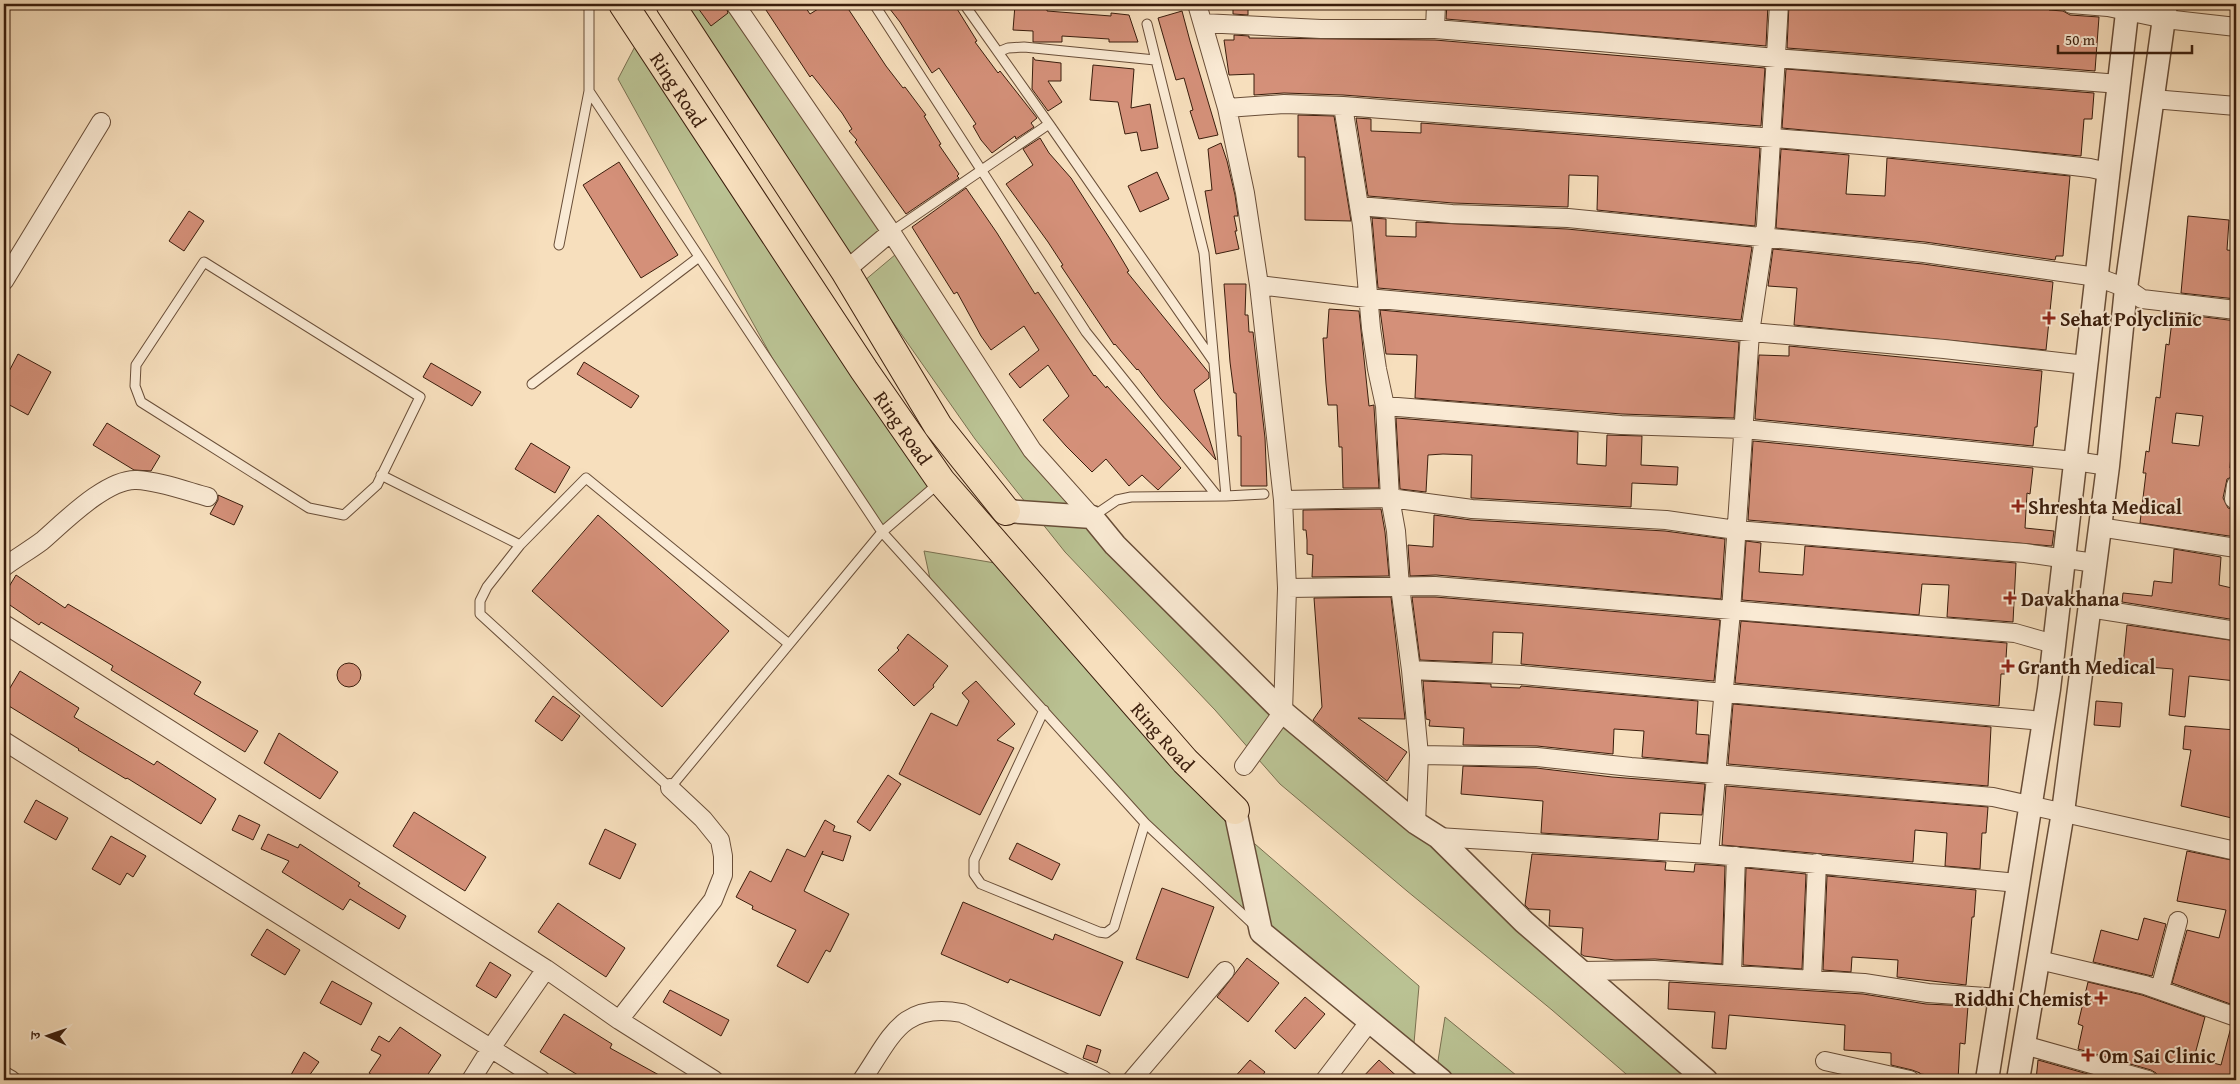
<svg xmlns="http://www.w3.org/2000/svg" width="2240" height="1084" viewBox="0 0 2240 1084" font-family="'Gentium Book Plus','Noto Serif Devanagari',serif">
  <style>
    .green { fill: #bac293; stroke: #7a7050 }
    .building { fill: #d49079; stroke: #3a1d0c; fill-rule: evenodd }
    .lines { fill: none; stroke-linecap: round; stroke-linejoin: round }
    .service-casing { stroke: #694e38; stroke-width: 11 }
    .minor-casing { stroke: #694e38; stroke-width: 20 }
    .tertiary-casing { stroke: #694e38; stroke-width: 25 }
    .primary-casing { stroke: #3a1d0c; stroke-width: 30 }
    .service { stroke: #faead4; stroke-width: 9 }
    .minor { stroke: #faead4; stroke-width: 18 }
    .tertiary { stroke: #faead4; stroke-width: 22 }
    .primary { stroke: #f7dfbd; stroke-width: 28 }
    .poi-dot { fill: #8f2418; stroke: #faead4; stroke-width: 2 }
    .labels { text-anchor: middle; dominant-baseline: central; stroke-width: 4; stroke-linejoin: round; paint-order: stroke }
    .street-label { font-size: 20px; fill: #3a1d0c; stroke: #faead4 }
    .poi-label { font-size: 20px; font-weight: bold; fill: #3a1d0c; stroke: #faead4; text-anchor: start }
  </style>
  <rect width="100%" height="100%" fill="#f7dfbd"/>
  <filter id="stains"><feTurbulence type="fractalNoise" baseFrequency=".004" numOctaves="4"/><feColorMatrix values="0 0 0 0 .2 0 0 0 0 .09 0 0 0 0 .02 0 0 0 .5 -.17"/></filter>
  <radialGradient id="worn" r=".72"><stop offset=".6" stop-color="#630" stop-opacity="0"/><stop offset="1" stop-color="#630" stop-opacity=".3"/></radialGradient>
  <path class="green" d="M670 4H735L891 232 845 271Z
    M642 33 941 481 882 532 806 419 618 79Z
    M902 249 1032 450 1283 712 1706 1080H1633L1552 1010 1407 891 1280 784 1215 710 1065 552 975 439 864 281Z
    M924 551 995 563 1203 799 1419 986 1414 1043 1370 1021 1199 879 1120 796 932 588Z
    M1445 1017 1522 1080H1454L1437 1067Z"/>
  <path class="building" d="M695 4H725L728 13 711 26Z
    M775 4H803L810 14 826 4H845L886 66 903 88 905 87 926 115 924 116 941 144 939 145 959 174 957 176 959 178 906 214 855 142 857 140 849 131 852 129 842 113 812 75 810 77 766 10Z
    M886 4H954L977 41 975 42 998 73 1000 71 1037 118 1031 123 1034 127 1016 139 1015 136 992 153 981 140 973 126 976 124 939 68 932 73 900 22Z
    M1233 4H1248V15L1233 14Z
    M1447 4H1768L1766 46 1446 19Z
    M1789 4 2049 5V10L2063 11 2070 15 2099 17 2095 71 1787 48Z
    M1015 5 1047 8V11L1111 16V13L1129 15 1138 42H1109V39L1062 36V42H1033V31L1013 30Z
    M1182 11 1190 41 1218 135 1199 139 1190 111 1193 110 1184 78 1176 80 1158 18Z
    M1234 35 1249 36V38L1435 40 1765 68 1761 126 1343 95 1284 93 1254 95V74L1229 75 1224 40H1234Z
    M1033 57 1035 60 1061 63V81H1048L1062 102 1048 111 1032 89Z
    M1093 65 1134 69 1131 108 1150 104 1158 148 1141 151 1137 132 1125 134 1118 102 1090 100Z
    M1786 69 2094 93 2092 119H2084L2081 156 1782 128Z
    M1298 115 1334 116 1351 221 1305 220V157H1298Z
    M1356 118 1371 119V131L1421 133V123L1760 148 1755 226 1597 210 1598 176 1569 175 1568 207 1453 203 1368 196Z
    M1040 138 1049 153 1071 178 1110 239 1129 271 1127 272 1209 373V378L1194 390 1216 460 1161 399 1138 369 1137 370 1115 344 1114 345 1061 266 1063 265 1048 242 1006 184 1033 165 1023 149Z
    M1221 143 1227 161 1235 195 1238 216H1234L1237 231H1235L1239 249 1216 254 1205 191 1212 190 1208 149Z
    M1781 149 1849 155 1846 194 1885 196 1887 158 2070 176 2063 256H2056L2055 260 1925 242 1776 228Z
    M619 162 678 255 641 278 583 185Z
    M1157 172 1169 199 1140 212 1128 186Z
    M966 188 997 233 1035 294 1038 292 1094 376 1095 375 1106 388 1107 386 1181 468 1158 490 1142 475 1129 486 1106 459 1092 472 1066 446 1043 420 1069 396 1048 365 1020 388 1009 374 1039 350 1024 326 991 350 981 336 957 292 954 294 912 227Z
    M189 211 204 221 184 251 169 241Z
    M2188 216 2229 220 2227 250 2236 251V299L2181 293Z
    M1372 218 1386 219V236L1416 237V222L1567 229 1752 247 1741 320 1378 288Z
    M1773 249 1923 264 2053 282 2046 350 1794 325 1797 288 1768 286Z
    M1224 284H1246L1245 315H1248L1249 332H1253L1265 438 1267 486H1241V436H1238L1236 393H1234L1230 362Z
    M1329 309 1359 311 1369 406 1374 405V407L1379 488H1343L1342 447H1339L1337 405H1328L1326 384 1323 338H1327Z
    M1380 310 1739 342 1734 418 1622 414 1415 398 1417 355 1386 354Z
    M2173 313 2236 321V428H2233L2230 468 2236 469V475L2227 479 2223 498 2228 508 2236 510V537L2140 523 2146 473H2143L2146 451 2149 452 2156 397 2160 398 2166 344 2169 345ZM2176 413 2203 416 2199 446 2172 443Z
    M1789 346 2042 371 2037 427H2035L2033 446 1755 419 1759 355 1789 356Z
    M18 354 51 372 28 415 4 402V381Z
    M584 362 639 396 631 408 577 374Z
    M431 363 481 392 472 406 423 377Z
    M1396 418 1578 432 1577 464 1606 466 1607 435 1642 436 1641 465 1678 467 1677 485 1632 483 1631 507 1473 498H1471L1472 455 1443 454 1428 455 1426 492 1400 489Z
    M107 423 160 456 151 471 134 470 93 445Z
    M1753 441 2033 468 2030 494 2027 493 2025 528 2054 531 2052 546 1748 520Z
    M531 443 570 467 555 493 515 469Z
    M218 495 243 506 234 525 210 514 218 500Z
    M1381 509 1385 532 1389 576 1312 577 1313 555 1307 554V540L1306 530H1303V510Z
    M598 515 729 631 662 707 532 591Z
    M1434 515 1471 520 1665 531 1725 539 1721 599 1436 575 1410 576 1408 545 1433 547Z
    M1746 541 1761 543 1759 572 1803 575 1805 546 2016 563 2013 622 1947 617 1949 585 1922 584 1919 615 1742 600Z
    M2174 549 2221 557 2219 585 2236 589V620L2122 602 2123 593 2152 596 2154 581 2172 583Z
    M16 575 65 608 68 604 201 682 194 694 258 731 245 752 111 670 113 666 41 622 39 625 4 601V595Z
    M1391 597 1405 719 1358 718 1407 752 1387 781 1313 720 1322 707 1314 598Z
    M1412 597H1435L1720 620 1714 681 1521 664 1523 633 1493 632 1492 663 1420 660Z
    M1741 621 2007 643 2005 674H2001L1999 706 1735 683Z
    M2127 625 2236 641V681L2189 676 2185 717 2169 715 2173 669 2123 665Z
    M908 634 948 666 933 685 934 687 914 706 878 670 899 650 897 648Z
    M337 675a12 12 0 1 1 24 0a12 12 0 1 1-24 0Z
    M20 671 79 708 74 717 154 765 157 761 216 799 201 824 127 778 126 779 78 750 79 749 4 703V698Z
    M976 681 1015 724 997 740 1014 748 980 815 899 774 931 713 957 726 969 701 962 693Z
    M1423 681 1491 684V687L1520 688 1521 686 1698 701 1696 734 1709 735 1707 763 1642 757 1644 731 1614 729 1613 754 1537 746 1463 745 1464 728 1429 726 1430 720 1426 719Z
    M553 696 580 716 562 741 535 721Z
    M2096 701 2122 703 2120 727 2094 725Z
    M1733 704 1991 727 1988 786 1728 764Z
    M2185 726 2236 730V819L2181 806 2191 750 2183 749Z
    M279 733 338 772 320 799 264 763Z
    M1463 766 1536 768 1612 777 1705 784 1702 815 1660 813 1658 840 1541 833 1543 801 1461 794Z
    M888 775 901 784 870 831 857 822Z
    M1726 786 1988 807 1986 833H1982L1980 869 1945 866 1947 833 1915 830 1913 862 1722 845Z
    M36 800 68 818 56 840 24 822Z
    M414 812 486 857 465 891 393 846Z
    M239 815 260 825 253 840 232 830Z
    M825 820 835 826 833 831 851 836 843 861 822 854 823 851 804 891 849 914 830 952 826 950 808 983 777 966 796 930 752 909 753 906 736 897 750 871 771 882 787 849 805 857Z
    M605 829 636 844 620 879 589 864Z
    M268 834 298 848 300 844 360 883 358 886 406 916 399 929 350 899 343 910 282 872 289 861 261 849Z
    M111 836 146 856 133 877 127 873 120 885 92 869Z
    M1017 843 1060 864 1052 880 1009 859Z
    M2187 851 2236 861V1006L2172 983 2187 930 2219 938 2226 910 2177 901Z
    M1532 854 1666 862 1665 870 1694 872 1695 864 1725 866 1722 964 1655 959 1615 960 1584 956 1581 954 1583 928 1549 926 1550 910 1529 909 1525 905Z
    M1746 868 1806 874 1802 969 1743 965Z
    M1827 876 1976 890 1974 917H1972L1966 985 1897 977 1898 960 1852 957 1851 972 1823 970Z
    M1162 888 1214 907 1188 978 1136 959Z
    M963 902 1053 940 1055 934 1123 962 1100 1016 1010 979 1008 983 941 954Z
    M558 903 625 948 606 977 538 932Z
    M2144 918 2166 924 2152 976 2093 962 2101 930 2138 940Z
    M267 929 300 950 285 975 251 955Z
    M1247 958 1279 983 1248 1022 1217 997Z
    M490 962 511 975 496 998 476 986Z
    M332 981 372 1003 361 1025 320 1003Z
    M1669 982 1863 994 1926 1004 1968 1006 1965 1044 1960 1043 1958 1080 1938 1079V1076L1920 1074V1073L1912 1070 1891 1065V1053L1844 1050 1845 1025 1729 1015 1726 1049 1712 1048 1715 1012 1668 1009Z
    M2088 982 2142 995 2205 1017 2194 1058 2221 1065 2231 1027 2236 1028V1080H2162L2158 1079 2156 1073 2151 1070 2078 1049 2083 1026 2078 1024Z
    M670 990 729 1020 721 1036 663 1002Z
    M1305 997 1325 1014 1295 1049 1275 1031Z
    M564 1014 612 1044 610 1048 668 1080H586L540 1052Z
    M400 1027 441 1055 424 1080H380L369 1073 381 1055 371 1050 379 1036 389 1042Z
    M1087 1045 1101 1050 1097 1063 1083 1058Z
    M304 1052 319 1062 306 1080H288Z
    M1250 1060 1265 1072 1259 1080H1232Z
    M1379 1060 1401 1080H1360Z
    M2038 1060 2109 1080H2036Z"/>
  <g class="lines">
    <defs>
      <path id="service" d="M589 4V91L882 532 939 483
        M874 4 1086 332 1217 496
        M1147 24 1204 253 1226 496
        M998 52 1008 48 1024 47 1155 60
        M1049 124 1214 362
        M891 232 1049 124 964 4
        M559 245 589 91
        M204 262 420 397 377 485 344 515 309 508 141 402 135 386 136 365Z
        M532 384 699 257
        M381 475 520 545
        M1092 517 1117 500 1131 497 1226 496 1264 494
        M789 644 586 478 520 545 487 587 480 601V614L670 788 882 532 1145 823 1254 925
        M1044 710 974 860V874L981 884 1099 932 1106 933 1114 927 1145 823"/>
      <path id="minor" d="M735 4 891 232 1032 450 1092 517
        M1197 4 1227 108 1245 193 1259 285 1283 500 1287 588 1283 712 1244 766
        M2071 4 2108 7 2165 19 2236 27
        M1203 23 1321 29H1435L1600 42 1776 58 2120 84
        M1435 29 1436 4
        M2153 99 2236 106
        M1227 108 1284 104 1343 106
        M1359 206 1452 214 1568 218 1924 253 2097 277 2126 288 2142 299 2236 310
        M845 271 891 232
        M4 281 101 122
        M1259 285 1367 298 1944 349 2086 365
        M1385 406 1621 425 1744 429 2075 461 2108 466
        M2236 485 2234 499H2236
        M1283 500 1390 498 1472 509 1666 520 1736 530 2025 553 2095 563
        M2099 527 2236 548
        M4 567C16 558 30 550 42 541 64 522 107 478 137 480 159 481 186 491 208 497
        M1287 588 1435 586 2015 633 2054 644
        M2089 608 2236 631
        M4 624 546 969 619 1020 713 900 723 875V856L720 840 703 819 670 788
        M1411 670 1400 587 1396 531 1390 498 1385 406 1377 369 1371 328 1362 225 1343 106C1592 126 1842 139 2090 168L2108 172
        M4 741 541 1080
        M1419 755 1411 670 1522 675 2044 721
        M1416 823 1419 755 1537 757 1631 767 1993 797 2236 851
        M1438 837 1709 854 1731 611 1750 333 1766 225 1779 4
        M1709 854 2018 883
        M2039 960 2145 985 2236 1017
        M1581 971 1654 970 1864 983 1928 993 2000 998
        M1732 975 1736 856
        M1812 980 1817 863
        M2160 989 2178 921
        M619 1020 714 1080
        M2024 1045 2148 1080
        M1825 1061 1910 1080
        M4 1076 11 1080
        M471 1080 491 1048 546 969
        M862 1080C892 1036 901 1002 962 1013L1103 1080
        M1132 1080 1225 971
        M1325 1080 1370 1021"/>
      <path id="tertiary" d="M1006 511 1092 517 1115 545 1283 712 1416 823 1438 837 1524 922 1706 1080
        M1235 810 1261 932 1441 1080
        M1987 1080 2049 689 2128 4
        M2018 1080 2063 812 2108 466 2126 288 2166 4"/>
      <g id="primary">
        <path id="s1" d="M623 4 864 370 941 481 1185 761 1235 810"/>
        <path d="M670 4 845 271 938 426 1006 511"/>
      </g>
    </defs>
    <use href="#service" class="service-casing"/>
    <use href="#minor" class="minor-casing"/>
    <use href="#tertiary" class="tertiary-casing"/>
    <use href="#primary" class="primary-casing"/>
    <use href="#service" class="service"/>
    <use href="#minor" class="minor"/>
    <use href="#tertiary" class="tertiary"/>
    <use href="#primary" class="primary"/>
  </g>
  <g class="poi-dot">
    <path d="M2046.5 310.5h5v5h5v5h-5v5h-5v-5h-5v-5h5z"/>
    <path d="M2015.5 498.5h5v5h5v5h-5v5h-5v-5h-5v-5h5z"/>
    <path d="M2007.5 590.5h5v5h5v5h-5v5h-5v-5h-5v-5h5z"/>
    <path d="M2005.5 658.5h5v5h5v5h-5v5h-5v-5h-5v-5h5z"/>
    <path d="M2098.5 990.5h5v5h5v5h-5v5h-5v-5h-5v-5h5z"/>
    <path d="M2085.5 1047.5h5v5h5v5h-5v5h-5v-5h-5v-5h5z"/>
  </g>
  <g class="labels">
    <g class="street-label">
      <text stroke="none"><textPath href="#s1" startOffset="102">Ring Road</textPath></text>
      <text stroke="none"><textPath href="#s1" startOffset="508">Ring Road</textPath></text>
      <text stroke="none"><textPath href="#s1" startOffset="912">Ring Road</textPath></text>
    </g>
    <g class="poi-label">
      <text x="2060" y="318">Sehat Polyclinic</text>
      <text x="2028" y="506">Shreshta Medical</text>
      <text x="2021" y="598">Davakhana</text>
      <text x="2018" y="666">Granth Medical</text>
      <text x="2091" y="998" text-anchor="end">Riddhi Chemist</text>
      <text x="2099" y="1055">Om Sai Clinic</text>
    </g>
  </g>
  <rect width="2240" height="1084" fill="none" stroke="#f7dfbd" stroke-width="20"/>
  <rect x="5" y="5" width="2230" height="1074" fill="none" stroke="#3a1d0c" stroke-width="2.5"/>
  <rect x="10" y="10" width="2220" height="1064" fill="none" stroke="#3a1d0c"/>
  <g transform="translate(48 1036) rotate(272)" stroke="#faead4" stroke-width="4" paint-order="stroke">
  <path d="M0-4L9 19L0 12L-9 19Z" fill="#3a1d0c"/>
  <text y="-8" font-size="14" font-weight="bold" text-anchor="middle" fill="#3a1d0c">उ</text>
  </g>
  <path d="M2058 45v8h134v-8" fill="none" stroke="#3a1d0c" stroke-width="2.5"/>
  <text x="2065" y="45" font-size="15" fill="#3a1d0c" stroke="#faead4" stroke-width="4" paint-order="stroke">50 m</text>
  <rect width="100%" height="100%" filter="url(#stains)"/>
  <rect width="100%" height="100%" fill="url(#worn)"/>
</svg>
